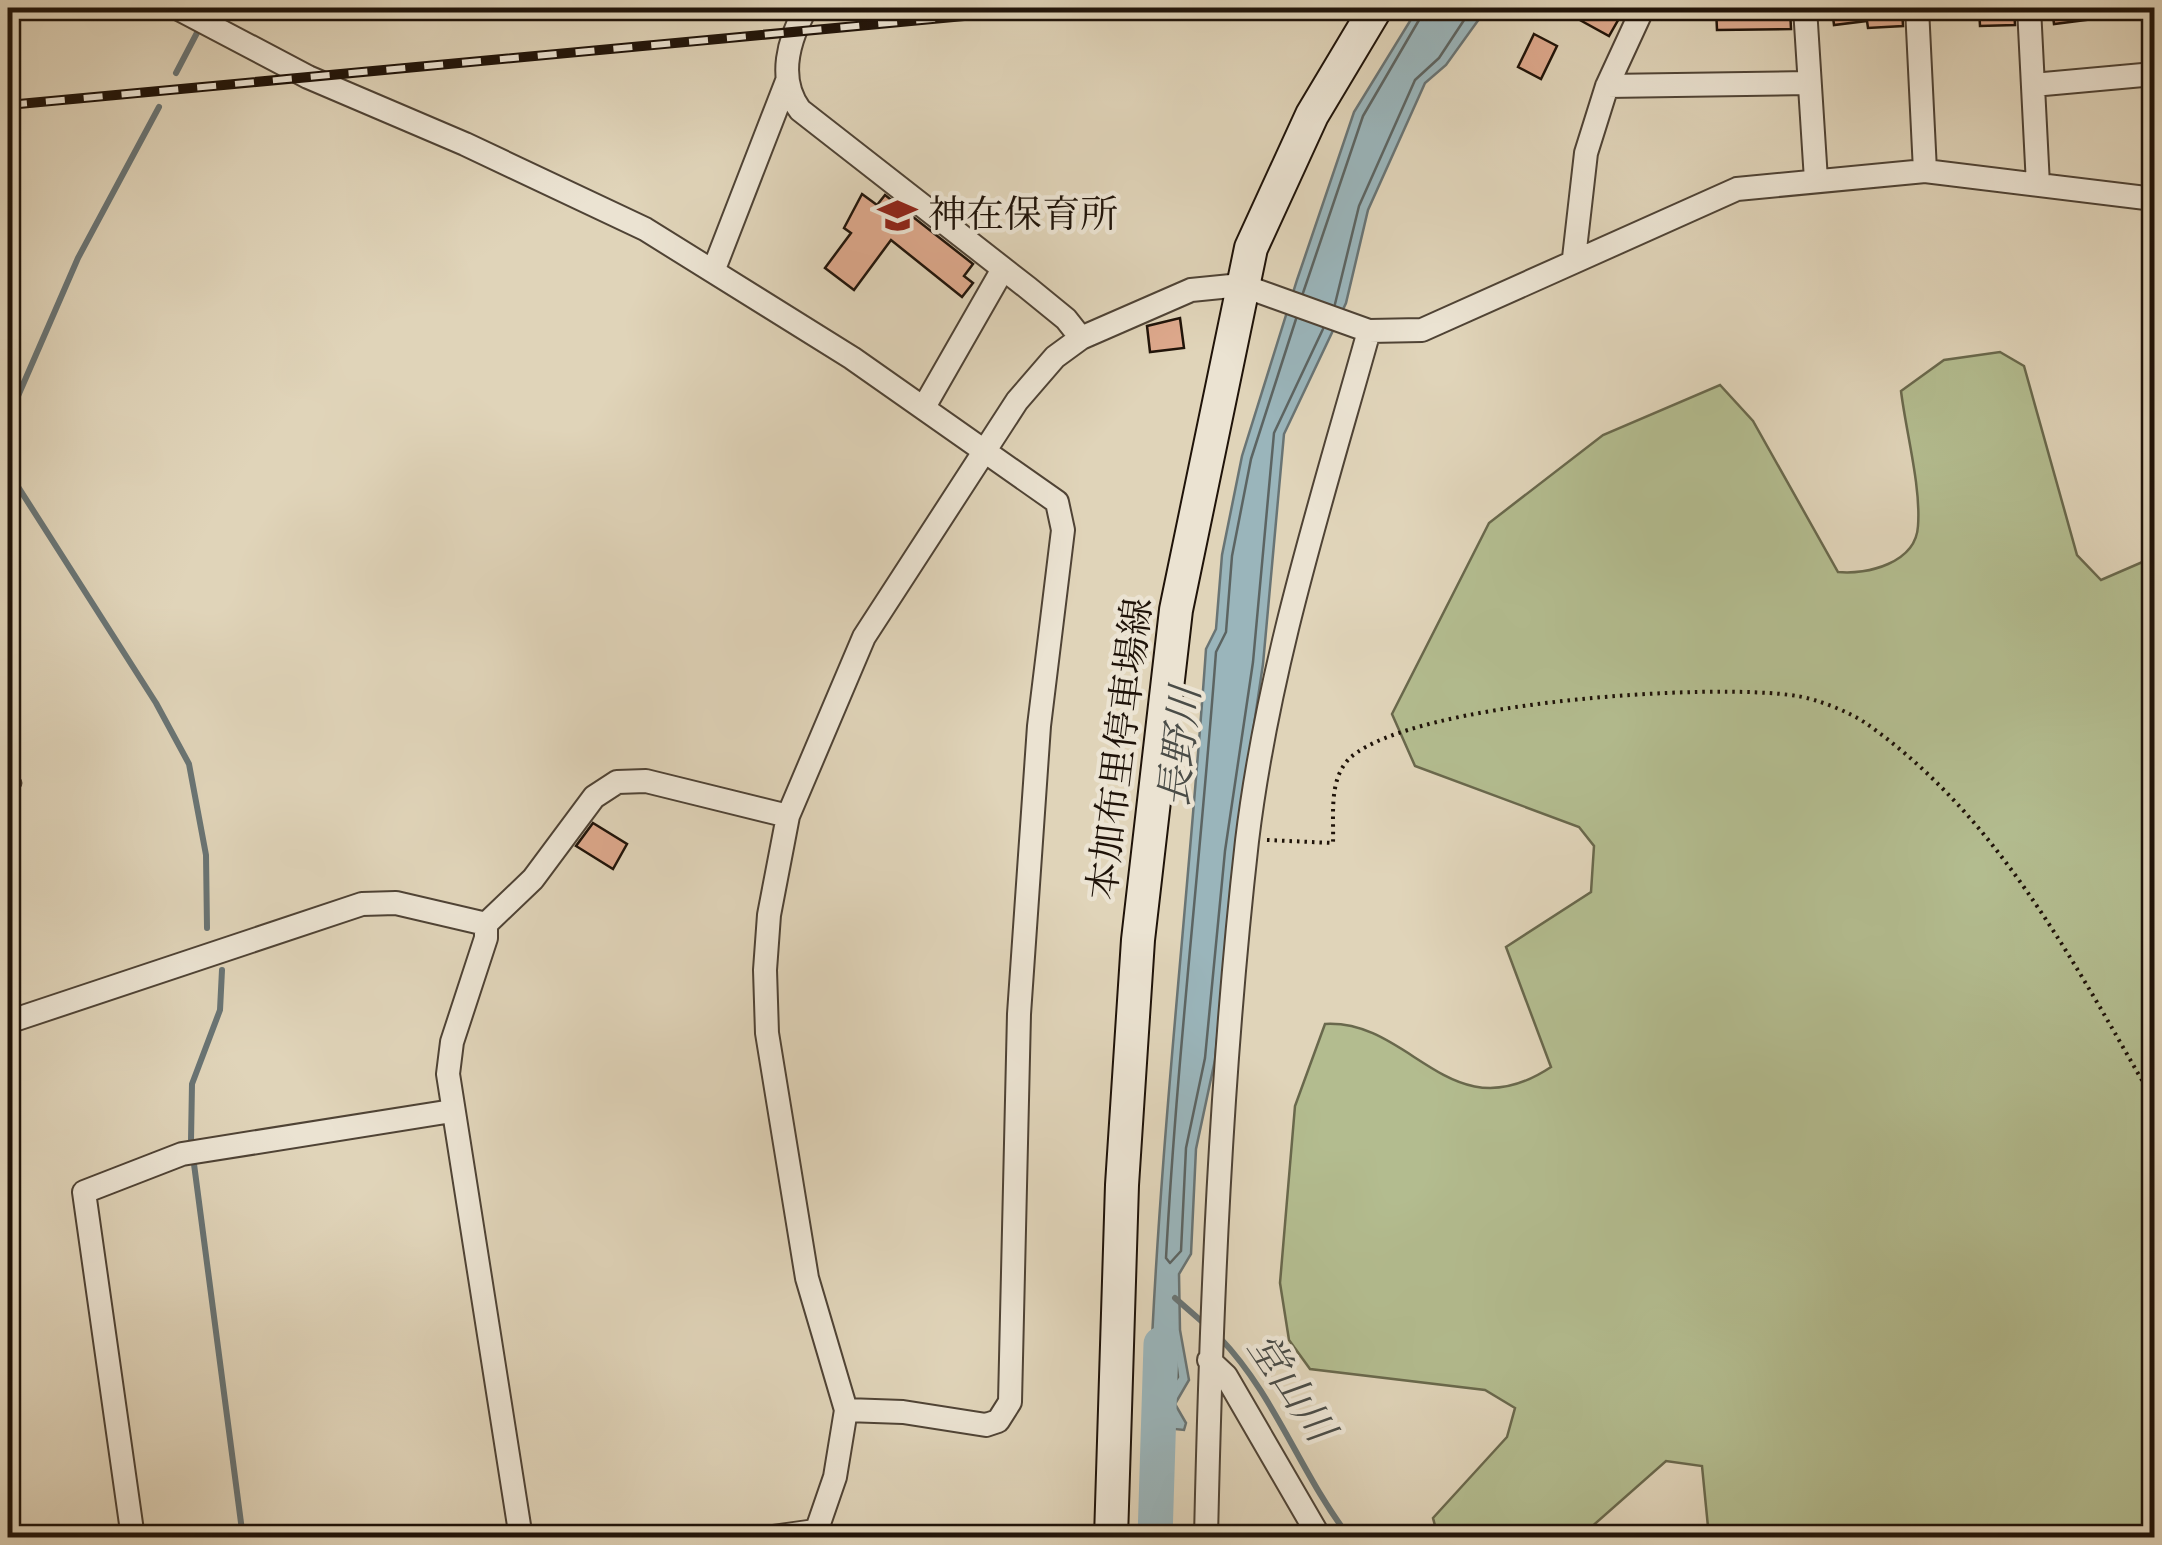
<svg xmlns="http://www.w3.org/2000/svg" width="2162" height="1545" viewBox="0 0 2162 1545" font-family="'Libre Bodoni','Noto Serif JP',serif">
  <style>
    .green { fill: #b3bc8f; stroke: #69684c; stroke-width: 2.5 }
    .water { fill: #9ab5bb; stroke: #697474; stroke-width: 2.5 }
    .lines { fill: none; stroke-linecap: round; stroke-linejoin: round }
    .shore { stroke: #5c6462; stroke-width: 2.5 }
    .stream { stroke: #697474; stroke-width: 6 }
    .river { stroke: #9ab5bb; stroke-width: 35 }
    .building { fill: #dea98d; stroke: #1f1309; stroke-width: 2.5 }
    .lane-casing { stroke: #4f4335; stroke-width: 15 }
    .street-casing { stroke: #4f4335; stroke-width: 26 }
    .secondary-casing { stroke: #1f1309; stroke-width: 36 }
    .path { stroke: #1f1309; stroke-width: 4; stroke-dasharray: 2.5 5; stroke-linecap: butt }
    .lane { stroke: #ebe3d2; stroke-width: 11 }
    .street { stroke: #ebe3d2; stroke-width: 22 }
    .secondary { stroke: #ebe3d2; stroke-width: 32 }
    .rail-casing { stroke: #1f1309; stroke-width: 10 }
    .rail { stroke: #ebe3d2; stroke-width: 6; stroke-dasharray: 19; stroke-linecap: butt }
    .labels { text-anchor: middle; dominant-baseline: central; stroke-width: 9; stroke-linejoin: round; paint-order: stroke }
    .poi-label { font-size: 38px; fill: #1f1309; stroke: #ebe3d2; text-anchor: start }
    .street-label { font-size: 38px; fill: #1f1309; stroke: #ebe3d2 }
    .water-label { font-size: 40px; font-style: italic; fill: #4a4c47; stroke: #ebe3d2 }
  </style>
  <rect width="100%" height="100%" fill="#e0d4b9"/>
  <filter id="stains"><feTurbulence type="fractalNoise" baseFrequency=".002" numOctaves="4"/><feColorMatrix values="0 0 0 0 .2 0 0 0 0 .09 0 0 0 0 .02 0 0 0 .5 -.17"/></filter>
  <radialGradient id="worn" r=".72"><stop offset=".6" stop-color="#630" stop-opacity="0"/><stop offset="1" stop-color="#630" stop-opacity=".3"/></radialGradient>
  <path class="green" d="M2000 352 2024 366 2077 555 2101 580 2154 557V1537H1709L1702 1466 1666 1461 1580 1537H1438L1433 1518 1507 1437 1515 1408 1485 1390 1310 1369 1289 1340 1280 1283 1295 1106 1325 1024C1412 1019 1450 1134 1551 1067L1506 947 1591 892 1594 846 1579 827 1415 766 1392 714 1489 523 1603 435 1720 385 1753 421 1838 572C1867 575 1916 563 1918 526 1921 486 1906 432 1901 391L1944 360Z"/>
  <path class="water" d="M1418 8H1487L1446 65 1425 83 1368 210 1346 303 1284 434 1263 664 1235 853 1215 1060 1196 1149 1191 1254 1179 1274 1180 1330 1189 1380 1175 1404 1186 1423 1184 1430 1164 1428 1166 1400 1150 1383C1160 1137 1189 894 1206 649L1216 629 1222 555 1242 456 1297 280 1354 112Z"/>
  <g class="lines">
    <path class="shore" d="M1303 293 1363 116 1426 8
      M1335 304 1359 206 1415 80 1439 58 1472 8
      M1296 319 1251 459 1232 556 1226 632 1216 652C1201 855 1177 1055 1166 1258L1170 1263 1181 1251 1186 1148 1205 1058 1225 851 1253 662 1274 433 1323 329
      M1168 1334 1174 1343 1178 1377 1171 1387 1161 1377 1162 1338Z"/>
    <path class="stream" d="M210 11 211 8
      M176 73 199 29
      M8 419 78 258 159 107
      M8 471 156 703 189 764 206 855 207 928
      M191 1140 192 1084 220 1010 222 970
      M194 1164 243 1538
      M1175 1298 1207 1326
      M1220 1338C1275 1395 1301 1475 1350 1538"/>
    <path class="river" d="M1155 1538 1161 1344"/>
  </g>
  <path class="building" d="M1558 8H1608L1621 15 1609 36Z
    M1716 8H1790L1791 29 1717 30Z
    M1832 8H1902L1903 26 1868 28 1867 21 1834 25Z
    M1979 8H2014L2015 25 1980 26Z
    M2052 8H2101L2102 18 2054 24Z
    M1534 34 1557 46 1541 79 1518 67Z
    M862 194 877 205 885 195 973 264 964 276 973 283 962 297 891 240 854 290 825 268 851 233 844 228Z
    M1180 318 1184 348 1150 352 1147 326Z
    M593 823 627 844 613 869 576 846Z"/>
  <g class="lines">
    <defs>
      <path id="lane" d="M8 790 15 783"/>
      <path id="street" d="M177 8 308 77 465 144 645 229 852 358 1057 502 1063 530 1039 726 1019 1014 1010 1402 998 1421 986 1425 903 1412 846 1410
        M806 8C789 39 777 79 800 110L1028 288 1066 319 1081 338
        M1805 8 1816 180
        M1917 8 1925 171
        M2029 8 2038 185
        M2033 85 2154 74
        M1607 86 1808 83
        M1574 258 1586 153 1607 86 1643 8
        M714 269 787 81
        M924 407 1003 269
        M8 1022 362 904 396 903 486 924
        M1209 1360 1226 1376 1320 1538
        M133 1538 84 1192 182 1154 452 1111
        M521 1538 448 1074 452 1042 486 938V924L533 879 594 797 617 782 646 781 788 816
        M765 1538 815 1531
        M814 1538 835 1477 846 1410 807 1278 767 1033 765 970 769 915 788 816 864 637 1017 401 1055 357 1081 338 1191 290 1241 285 1369 331 1422 330 1737 189 1925 171 2154 199
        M1206 1538C1211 1307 1221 1070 1247 841 1268 667 1322 499 1369 331"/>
      <path id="secondary" d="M1111 1538 1122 1185 1138 940 1176 610 1251 248 1312 115 1376 8"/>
    </defs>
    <use href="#lane" class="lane-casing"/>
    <use href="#street" class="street-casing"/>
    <use href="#secondary" class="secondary-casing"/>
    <path class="path" d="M1267 840 1333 843C1334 815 1328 778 1351 757 1415 702 1712 682 1797 696 1817 699 1850 712 1867 724 1999 817 2075 965 2154 1101"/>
    <use href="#lane" class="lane"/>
    <use href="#street" class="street"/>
    <use href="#secondary" class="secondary"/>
    <defs>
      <path id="rail" d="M8 105 1051 8"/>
    </defs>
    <use href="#rail" class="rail-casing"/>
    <use href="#rail" class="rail"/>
  </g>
  <defs>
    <symbol id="school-bare" viewBox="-9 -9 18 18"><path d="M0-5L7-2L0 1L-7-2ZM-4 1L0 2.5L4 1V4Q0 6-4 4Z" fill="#8f2418" stroke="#ebe3d2" stroke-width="2.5" paint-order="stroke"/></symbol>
  </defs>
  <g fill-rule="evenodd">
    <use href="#school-bare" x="870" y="188" width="55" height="55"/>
  </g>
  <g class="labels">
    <g class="poi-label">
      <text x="928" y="215">神在保育所</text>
    </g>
    <g class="street-label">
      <text transform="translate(1121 749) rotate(-83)">本加布里停車場線</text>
    </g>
    <g class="water-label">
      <text transform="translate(1181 747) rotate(-84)">長野川</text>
      <text transform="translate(1290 1388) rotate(56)">堂山川</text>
    </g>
  </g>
  <rect width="2162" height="1545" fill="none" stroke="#e0d4b9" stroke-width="40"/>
  <rect x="10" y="10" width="2142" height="1525" fill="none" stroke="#1f1309" stroke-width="5"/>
  <rect x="20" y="20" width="2122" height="1505" fill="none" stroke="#1f1309" stroke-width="2.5"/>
  <rect width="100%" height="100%" filter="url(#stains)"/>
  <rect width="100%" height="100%" fill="url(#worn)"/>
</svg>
